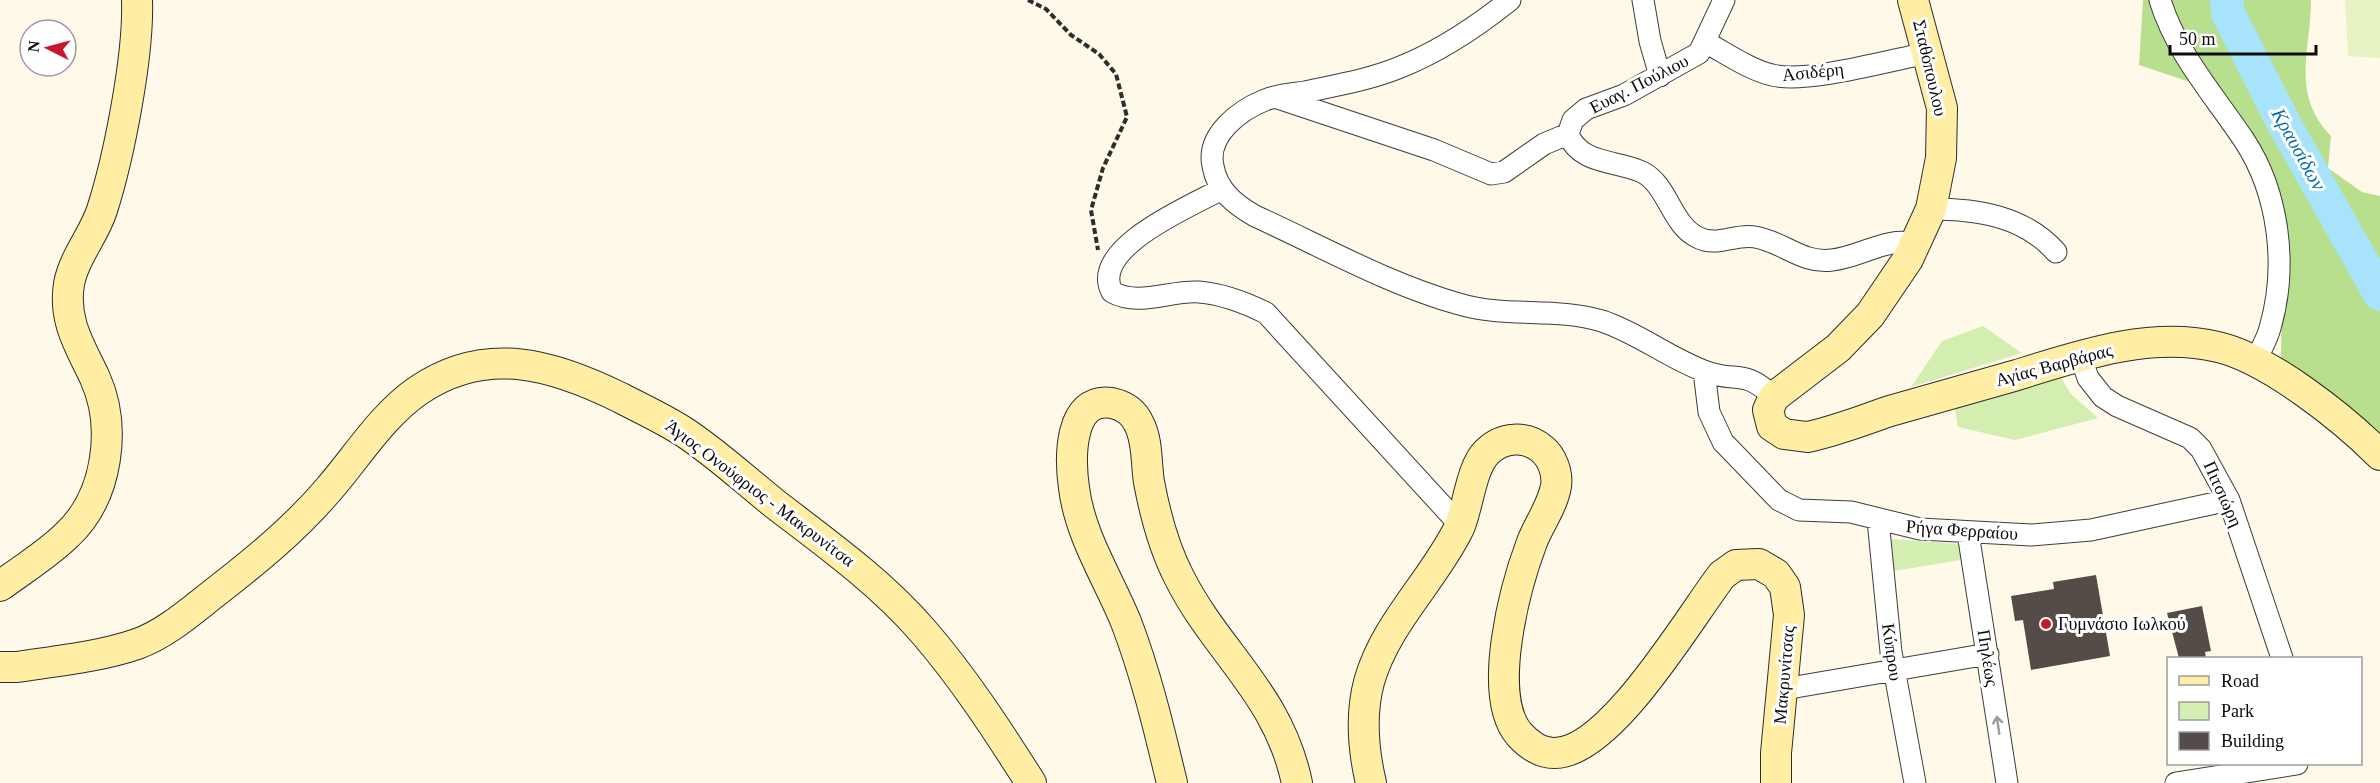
<svg xmlns="http://www.w3.org/2000/svg" width="2380" height="783" viewBox="0 0 2380 783" font-family="Georgia,serif">
  <style>
    .green { fill: #d4edb0 }
    .forest { fill: #b8df8d }
    .pitch { fill: #e6f3c2 }
    .lines { fill: none; stroke-linecap: round; stroke-linejoin: round }
    .river { stroke: #a8e3fc; stroke-width: 34 }
    .building { fill: #554b47 }
    .street-casing { stroke: #3e3e3e; stroke-width: 23 }
    .secondary-casing { stroke: #2d2d2d; stroke-width: 32 }
    .path { stroke: #2d2d2d; stroke-width: 4; stroke-dasharray: 6 3; stroke-linecap: butt }
    .street { stroke: #fff; stroke-width: 21 }
    .secondary { stroke: #ffeea4; stroke-width: 30 }
    .oneway { stroke: #9d9d9d }
    .poi-dot { fill: #c7172d; stroke: #fff; stroke-width: 2 }
    .labels { text-anchor: middle; dominant-baseline: central; stroke-width: 6; stroke-linejoin: round; paint-order: stroke }
    .street-label { font-size: 18px; fill: #0b0b0b; stroke: #fff }
    .poi-label { font-size: 18px; fill: #0b0b0b; stroke: #fff; text-anchor: start }
    .water-label { font-size: 20px; font-style: italic; fill: #0a6fa7; stroke: #fff }
  </style>
  <rect width="100%" height="100%" fill="#fff9e9"/>
  <path class="green" d="M1983 326 2022 353 1911 387 1942 341Z
    M2059 375 2071 394 2098 418 2015 440 1958 427 1954 403Z
    M1891 539 1959 544 1961 560 1894 571Z"/>
  <path class="forest" d="M2143 0H2311C2311 50 2290 94 2331 136L2328 168 2362 192 2380 196V445L2281 360 2283 225 2214 90 2139 65Z"/>
  <path class="pitch" d="M2345 0H2380V58L2348 56Z"/>
  <g class="lines">
    <path class="river" d="M2227 0 2228 13 2282 120 2380 294"/>
  </g>
  <path class="building" d="M2096 575 2110 656 2031 670 2023 620 2015 621 2011 596 2054 589 2053 582Z
    M2202 606 2211 651 2205 652 2206 658H2179L2167 613Z"/>
  <g class="lines">
    <defs>
      <path id="street" d="M1510 0C1475 28 1439 52 1398 68 1368 80 1337 85 1305 92 1292 94 1277 95 1265 100 1240 110 1206 135 1213 166 1217 190 1234 204 1255 216 1321 246 1388 284 1459 304 1506 318 1555 307 1602 321 1638 333 1669 358 1704 371 1737 384 1742 367 1774 397
        M1643 0 1650 41 1660 76
        M2160 0C2176 53 2214 95 2244 140 2279 193 2288 266 2270 328 2267 340 2260 351 2255 361
        M1705 42C1726 53 1750 70 1772 75 1806 84 1890 60 1928 53
        M1278 98 1434 150 1491 174 1504 172 1544 144 1568 134
        M1568 134C1580 165 1617 160 1642 172 1668 185 1671 224 1697 237 1717 248 1735 233 1755 237 1784 242 1802 264 1832 260 1861 257 1887 236 1916 244
        M1568 134 1573 120 1586 109 1624 95 1699 53 1724 0
        M1222 189C1191 206 1089 248 1112 292 1139 307 1170 290 1199 292 1223 294 1244 302 1266 313L1460 525
        M1931 209C1977 209 2024 216 2056 252
        M2080 355 2088 378 2103 397 2117 406 2190 438 2201 449 2229 500 2282 658
        M1704 371 1709 412 1723 442 1779 500 1799 510 1851 512 1920 529 2031 535 2091 530 2229 500
        M1878 520 1891 652 1915 783
        M1968 533 2007 783
        M1784 689 1988 654
        M2176 783 2297 764"/>
      <path id="secondary" d="M1913 0 1942 108 1941 158 1931 209 1908 259 1870 315 1838 348 1774 397 1768 410 1772 426 1784 434 1807 437C1836 431 1863 420 1890 411 1933 399 1975 387 2017 375 2081 355 2151 331 2218 347 2269 359 2343 418 2380 455
        M0 586C23 569 48 554 68 534 108 496 117 427 95 378 80 346 63 321 69 284 74 257 94 235 102 210 119 157 139 55 137 0
        M0 667H17C57 661 99 657 137 644 165 634 190 612 213 594 254 562 294 530 328 490 357 457 382 415 419 390 487 344 554 365 621 398 642 409 664 419 684 432 716 453 745 480 775 504 827 544 879 581 922 630 963 677 998 731 1031 783
        M1172 783C1159 729 1146 674 1126 622 1108 578 1080 536 1074 488 1070 460 1068 396 1112 403 1125 406 1134 412 1139 424 1148 441 1146 464 1149 482 1155 514 1164 548 1179 577 1217 653 1278 693 1297 783
        M1371 783C1363 749 1360 716 1369 682 1385 624 1433 581 1459 528 1468 508 1471 467 1487 452 1502 437 1526 435 1542 449 1552 457 1558 473 1556 486 1553 505 1539 524 1532 542 1515 587 1486 695 1519 734 1528 744 1540 753 1554 753 1610 754 1689 618 1722 575L1736 565 1759 564 1776 574 1785 587 1789 615 1776 753V783"/>
    </defs>
    <use href="#street" class="street-casing"/>
    <use href="#secondary" class="secondary-casing"/>
    <path class="path" d="M1028 0 1046 9 1071 35 1099 54 1116 74 1127 117 1103 168 1091 210 1098 250"/>
    <use href="#street" class="street"/>
    <use href="#secondary" class="secondary"/>
  </g>
  <defs><path id="oneway-shaft" d="M-6 0H5M1.5-3L5.5 0L1.5 3" fill="none" stroke-width="1.6" stroke-linecap="round" stroke-linejoin="round" transform="scale(1.5)"/></defs>
  <use class="oneway" href="#oneway-shaft" transform="translate(1998 725) rotate(-98)"/>
  <circle class="poi-dot" cx="2046" cy="624" r="6"/>
  <g class="labels">
    <g class="street-label">
      <text transform="translate(1930 68) rotate(77)">Σταθόπουλου</text>
      <text transform="translate(1813 72) rotate(-6)">Ασιδέρη</text>
      <text transform="translate(1639 84) rotate(-27)">Ευαγ. Πούλιου</text>
      <text transform="translate(2054 365) rotate(-15)">Αγίας Βαρβάρας</text>
      <text transform="translate(760 493) rotate(37)">Άγιος Ονούφριος - Μακρυνίτσα</text>
      <text transform="translate(2223 494) rotate(66)">Πιτσιώρη</text>
      <text transform="translate(1962 530) rotate(4)">Ρήγα Φερραίου</text>
      <text transform="translate(1892 652) rotate(82)">Κύπρου</text>
      <text transform="translate(1988 658) rotate(81)">Πηλέως</text>
      <text transform="translate(1784 675) rotate(-85)">Μακρυνίτσας</text>
    </g>
    <g class="poi-label">
      <text x="2058" y="624">Γυμνάσιο Ιωλκού</text>
    </g>
    <g class="water-label">
      <text transform="translate(2299 149) rotate(61)">Κραυσίδων</text>
    </g>
  </g>
  <rect x="2167" y="657" width="195" height="108" fill="#ffffff" stroke="#9d9d9d" stroke-width="1.5"/>
  <rect x="2179" y="676" width="30" height="9" fill="#ffeea4" stroke="#9d9d9d" stroke-width="1.5"/>
  <text x="2221" y="687" font-size="18" fill="#0b0b0b">Road</text>
  <rect x="2179" y="702" width="30" height="18" fill="#d4edb0" stroke="#9d9d9d" stroke-width="1.5"/>
  <text x="2221" y="717" font-size="18" fill="#0b0b0b">Park</text>
  <rect x="2179" y="732" width="30" height="18" fill="#554b47" stroke="#9d9d9d" stroke-width="1.5"/>
  <text x="2221" y="747" font-size="18" fill="#0b0b0b">Building</text>
  <g transform="translate(48 48) rotate(276)"><circle r="28" fill="#ffffff" stroke="#9d9d9d" stroke-width="1.5"/>
  <path d="M0-4.5L10 22L0 15L-10 22Z" fill="#c7172d"/>
  <text y="-9" font-size="16" font-weight="bold" text-anchor="middle" fill="#0b0b0b">N</text>
  </g>
  <path d="M2170 45v9h146v-9" fill="none" stroke="#0b0b0b" stroke-width="3"/>
  <text x="2179" y="45" font-size="18" fill="#0b0b0b" stroke="#ffffff" stroke-width="4.5" paint-order="stroke">50 m</text>
</svg>
